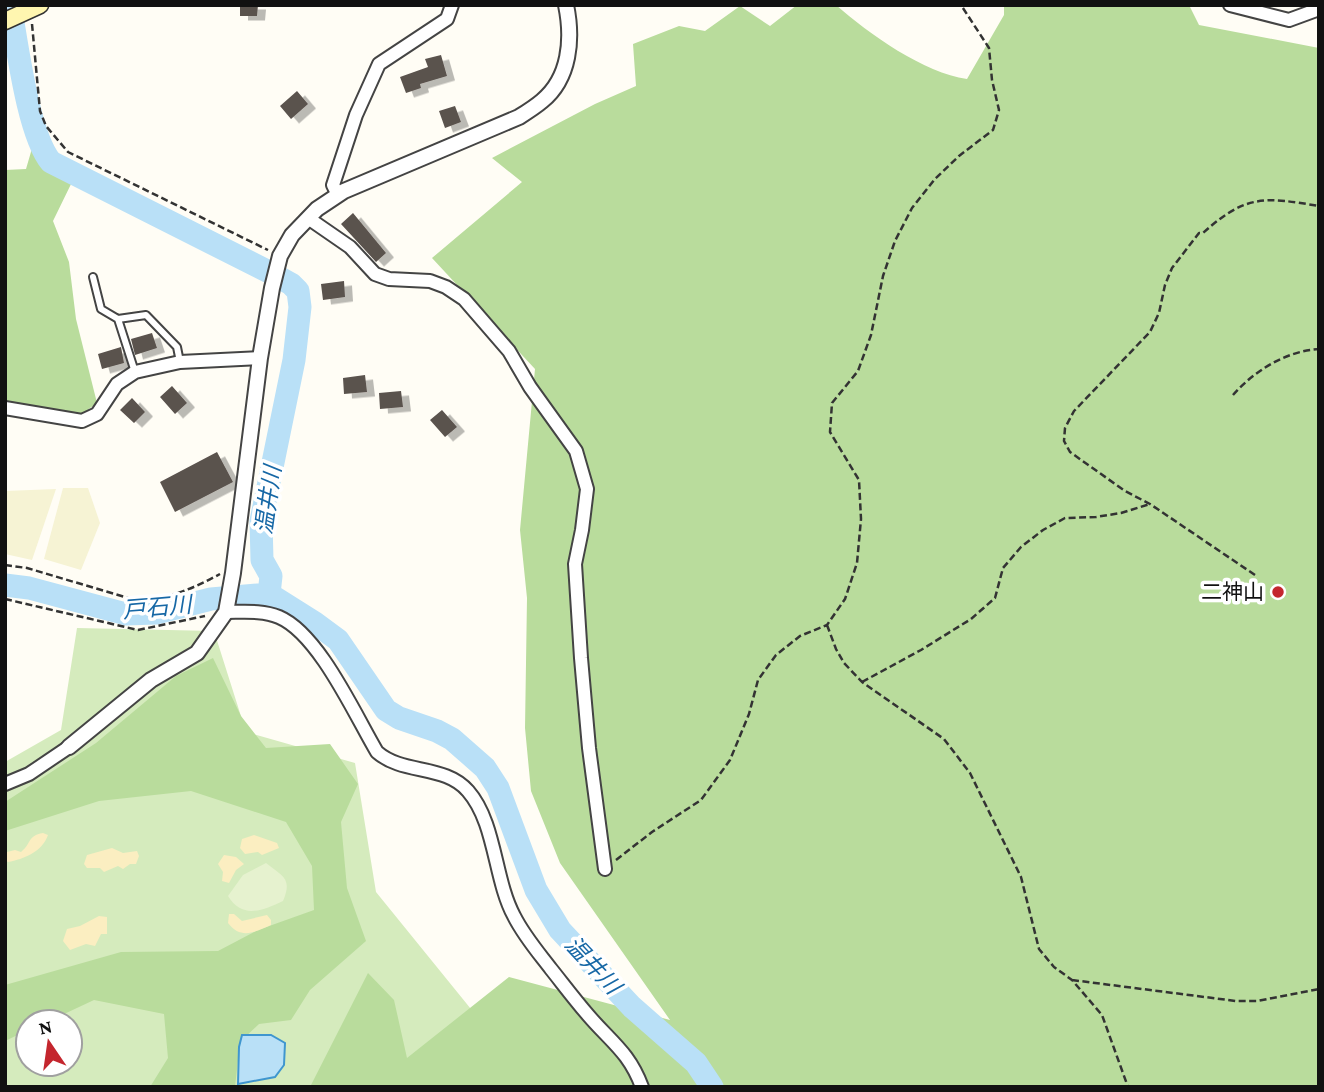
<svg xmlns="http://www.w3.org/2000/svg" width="1324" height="1092" viewBox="0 0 1324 1092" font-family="'Crimson Pro','Noto Sans JP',serif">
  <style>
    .farmland { fill: #f6f3d4 }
    .green { fill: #d5ebbd; fill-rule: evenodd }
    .forest { fill: #b9dc9c }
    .sand { fill: #fbeec1 }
    .pitch { fill: #e6f2cf }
    .water { fill: #b9e0f7; stroke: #3f96cf; stroke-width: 2 }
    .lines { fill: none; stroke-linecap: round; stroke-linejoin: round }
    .river { stroke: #b9e0f7; stroke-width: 23 }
    .building { fill: #5a524d; filter: url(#shadow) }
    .service-casing { stroke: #444; stroke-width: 10 }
    .minor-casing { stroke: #444; stroke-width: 16 }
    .tertiary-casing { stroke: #444; stroke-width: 18 }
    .secondary-casing { stroke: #333; stroke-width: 19 }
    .path { stroke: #333; stroke-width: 2.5; stroke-dasharray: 7 3.5; stroke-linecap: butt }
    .service { stroke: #fff; stroke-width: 6 }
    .minor { stroke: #fff; stroke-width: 12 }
    .tertiary { stroke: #fff; stroke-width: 14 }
    .secondary { stroke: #fff6b0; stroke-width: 16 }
    .poi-dot { fill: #c4262e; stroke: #fff; stroke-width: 2.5 }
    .labels { text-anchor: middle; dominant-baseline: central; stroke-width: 7; stroke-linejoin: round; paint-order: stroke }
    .poi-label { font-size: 21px; fill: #111; stroke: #fff; text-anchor: end }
    .water-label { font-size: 23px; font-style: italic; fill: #1768a6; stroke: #fff }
  </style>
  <defs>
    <filter id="shadow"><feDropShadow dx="8" dy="4.5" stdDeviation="0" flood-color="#0004"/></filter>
  </defs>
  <rect width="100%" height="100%" fill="#fffdf5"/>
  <path class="farmland" d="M63 488H88L100 523 81 570 44 559Z
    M56 489 32 560 5 554V491Z"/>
  <path class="green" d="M77 628 214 631 246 732 355 763 376 892 518 1067 542 1087H5V762L61 730ZM28 1022H70V1064H28Z"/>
  <path class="forest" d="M797 5H836C869 34 924 73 967 79L1004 15V5H1189L1199 25 1319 48V1087H310L368 973 394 1000 407 1058 509 977 670 1020 560 863 531 791 525 728 527 598 520 530 535 369 432 258 522 182 492 158 595 104 636 86 633 44 679 26 705 31 740 6 770 26Z
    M33 145 47 162 73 180 53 221 69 262 76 319 97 403 79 416 5 402V170L26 169Z
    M213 658 241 716 266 748 330 744 358 784 341 822 347 888 366 941 310 990 291 1020 259 1024 240 1042 235 1087H150L168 1058 164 1014 94 1000 47 1022H28V1030L5 1041V985L121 952 218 951 258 930 314 910 312 866 286 822 191 791 99 801 5 831V802L96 743 176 676Z"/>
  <path class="sand" d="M43 833 48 835C42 852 24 859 8 862L5 860 7 852 15 850 21 852C32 843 27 836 43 833Z
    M254 835 277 843 279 848 262 855 258 852 245 854 240 848 242 839Z
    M112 848 123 853 137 851 139 856 136 864H130L123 869 118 866 104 872 100 868H87L84 864 87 855Z
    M224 855 236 857 244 864 236 870 229 883 222 881 223 872 218 864Z
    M229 914H234L242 921 267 915 271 920V925C255 932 241 940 228 923Z
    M99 916 107 917V934H101L95 946 86 944 70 950 63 941 67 929 80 926Z"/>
  <path class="pitch" d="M266 863C282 876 293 878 283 901 262 911 242 919 228 896L243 875Z"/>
  <path class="water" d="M242 1035H271L285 1043 284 1065 275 1077 238 1084 239 1047Z"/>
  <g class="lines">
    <path class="river" d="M10 5C17 43 28 135 51 162L273 274 291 284 298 291 300 307 294 360 261 521 262 560 271 576 269 594
      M5 585 29 588 126 614 156 613 211 599 269 594
      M269 594 315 623 338 640 386 710 399 718 437 731 452 739 485 768 498 788 536 890 560 930 632 1007 696 1063 712 1087"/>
  </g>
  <path class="building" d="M240 5H258L257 16H240Z
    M441 55 447 76 420 84 421 88 406 93 400 77 428 67 425 59Z
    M297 91 308 104 291 119 280 106Z
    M455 106 461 122 445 128 439 111Z
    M353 213 386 253 376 262 341 224Z
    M344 281 345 297 323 300 321 284Z
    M152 333 157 348 135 355 131 339Z
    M121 347 124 363 102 369 98 354Z
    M365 375 367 392 344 394 343 378Z
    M172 386 187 403 175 414 160 397Z
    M401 391 403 407 380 409 379 393Z
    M132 398 145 412 134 423 120 410Z
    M442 410 457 427 445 437 430 420Z
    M217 452 233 482 175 512 160 482Z"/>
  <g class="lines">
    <defs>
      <path id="service" d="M93 277 101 309 118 319 135 372
        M118 319 146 315 177 347 180 362"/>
      <path id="minor" d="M1230 5 1289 20 1319 9
        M338 195 333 185 356 115 379 64 447 19 452 5
        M308 218 350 247 375 274 389 279 430 281 446 287 464 299 509 351 530 387 576 451 587 489 582 530 575 564 581 658 589 748 605 869
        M5 408 82 421 97 414 117 384 135 372 180 362 260 358
        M226 612C244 612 262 610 279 617 319 634 355 715 377 752 403 775 445 764 468 791 496 823 494 879 514 916 524 936 538 952 551 969 563 984 575 1000 588 1015 611 1042 629 1052 642 1087
        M5 784 29 774 69 747"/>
      <path id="tertiary" d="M69 747 151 680 197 653 226 612 233 573 260 358 272 288 280 256 292 235 317 209 344 191 519 117C527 112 535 107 542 101 570 78 573 39 566 5"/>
      <path id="secondary" d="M5 21 40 5"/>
    </defs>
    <use href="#service" class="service-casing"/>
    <use href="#minor" class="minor-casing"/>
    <use href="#tertiary" class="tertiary-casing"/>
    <use href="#secondary" class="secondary-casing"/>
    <path class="path" d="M32 24 40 111 46 126 68 152 268 250
      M1233 395C1254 371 1286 351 1319 349
      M5 565 27 568 135 600C167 600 192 589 220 574
      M1255 575 1150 504 1125 491 1070 452 1064 441 1065 428 1074 411 1150 332 1159 313 1165 285 1172 268 1199 233H1203C1246 194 1265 197 1319 206
      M5 599 138 630 205 616
      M827 625 836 649 844 663 862 682 944 739 970 773 1021 877 1039 949 1054 967 1072 980 1102 1015 1128 1087
      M862 682 921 650 971 619 995 598 1003 568 1021 547 1043 530 1065 518 1096 517 1121 513 1150 504
      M616 860 652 832 701 800 730 760 749 714 758 680 776 655 800 636 827 625 845 599 857 563 861 519 859 480 830 432 832 403 858 371 871 335 883 276 895 241 912 208 935 179 959 156 993 130 999 110 992 80 989 48 961 5
      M1072 980 1236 1001H1257L1319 989"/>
    <use href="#service" class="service"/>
    <use href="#minor" class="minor"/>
    <use href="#tertiary" class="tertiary"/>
    <use href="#secondary" class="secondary"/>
  </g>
  <circle class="poi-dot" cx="1278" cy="592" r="7"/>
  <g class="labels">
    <g class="poi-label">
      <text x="1264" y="592">二神山</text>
    </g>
    <g class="water-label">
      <text transform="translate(268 500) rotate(-82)">温井川</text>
      <text transform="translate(157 607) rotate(-5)">戸石川</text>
      <text transform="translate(593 965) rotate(47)">温井川</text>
    </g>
  </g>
  <rect width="1324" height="1092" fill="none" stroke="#111111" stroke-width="14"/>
  <g transform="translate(49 1043) rotate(347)"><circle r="33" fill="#ffffff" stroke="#a0a0a0" stroke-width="2"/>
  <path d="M0-5L12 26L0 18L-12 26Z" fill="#c4262e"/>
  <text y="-10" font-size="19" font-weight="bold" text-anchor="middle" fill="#111111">N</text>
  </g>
</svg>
